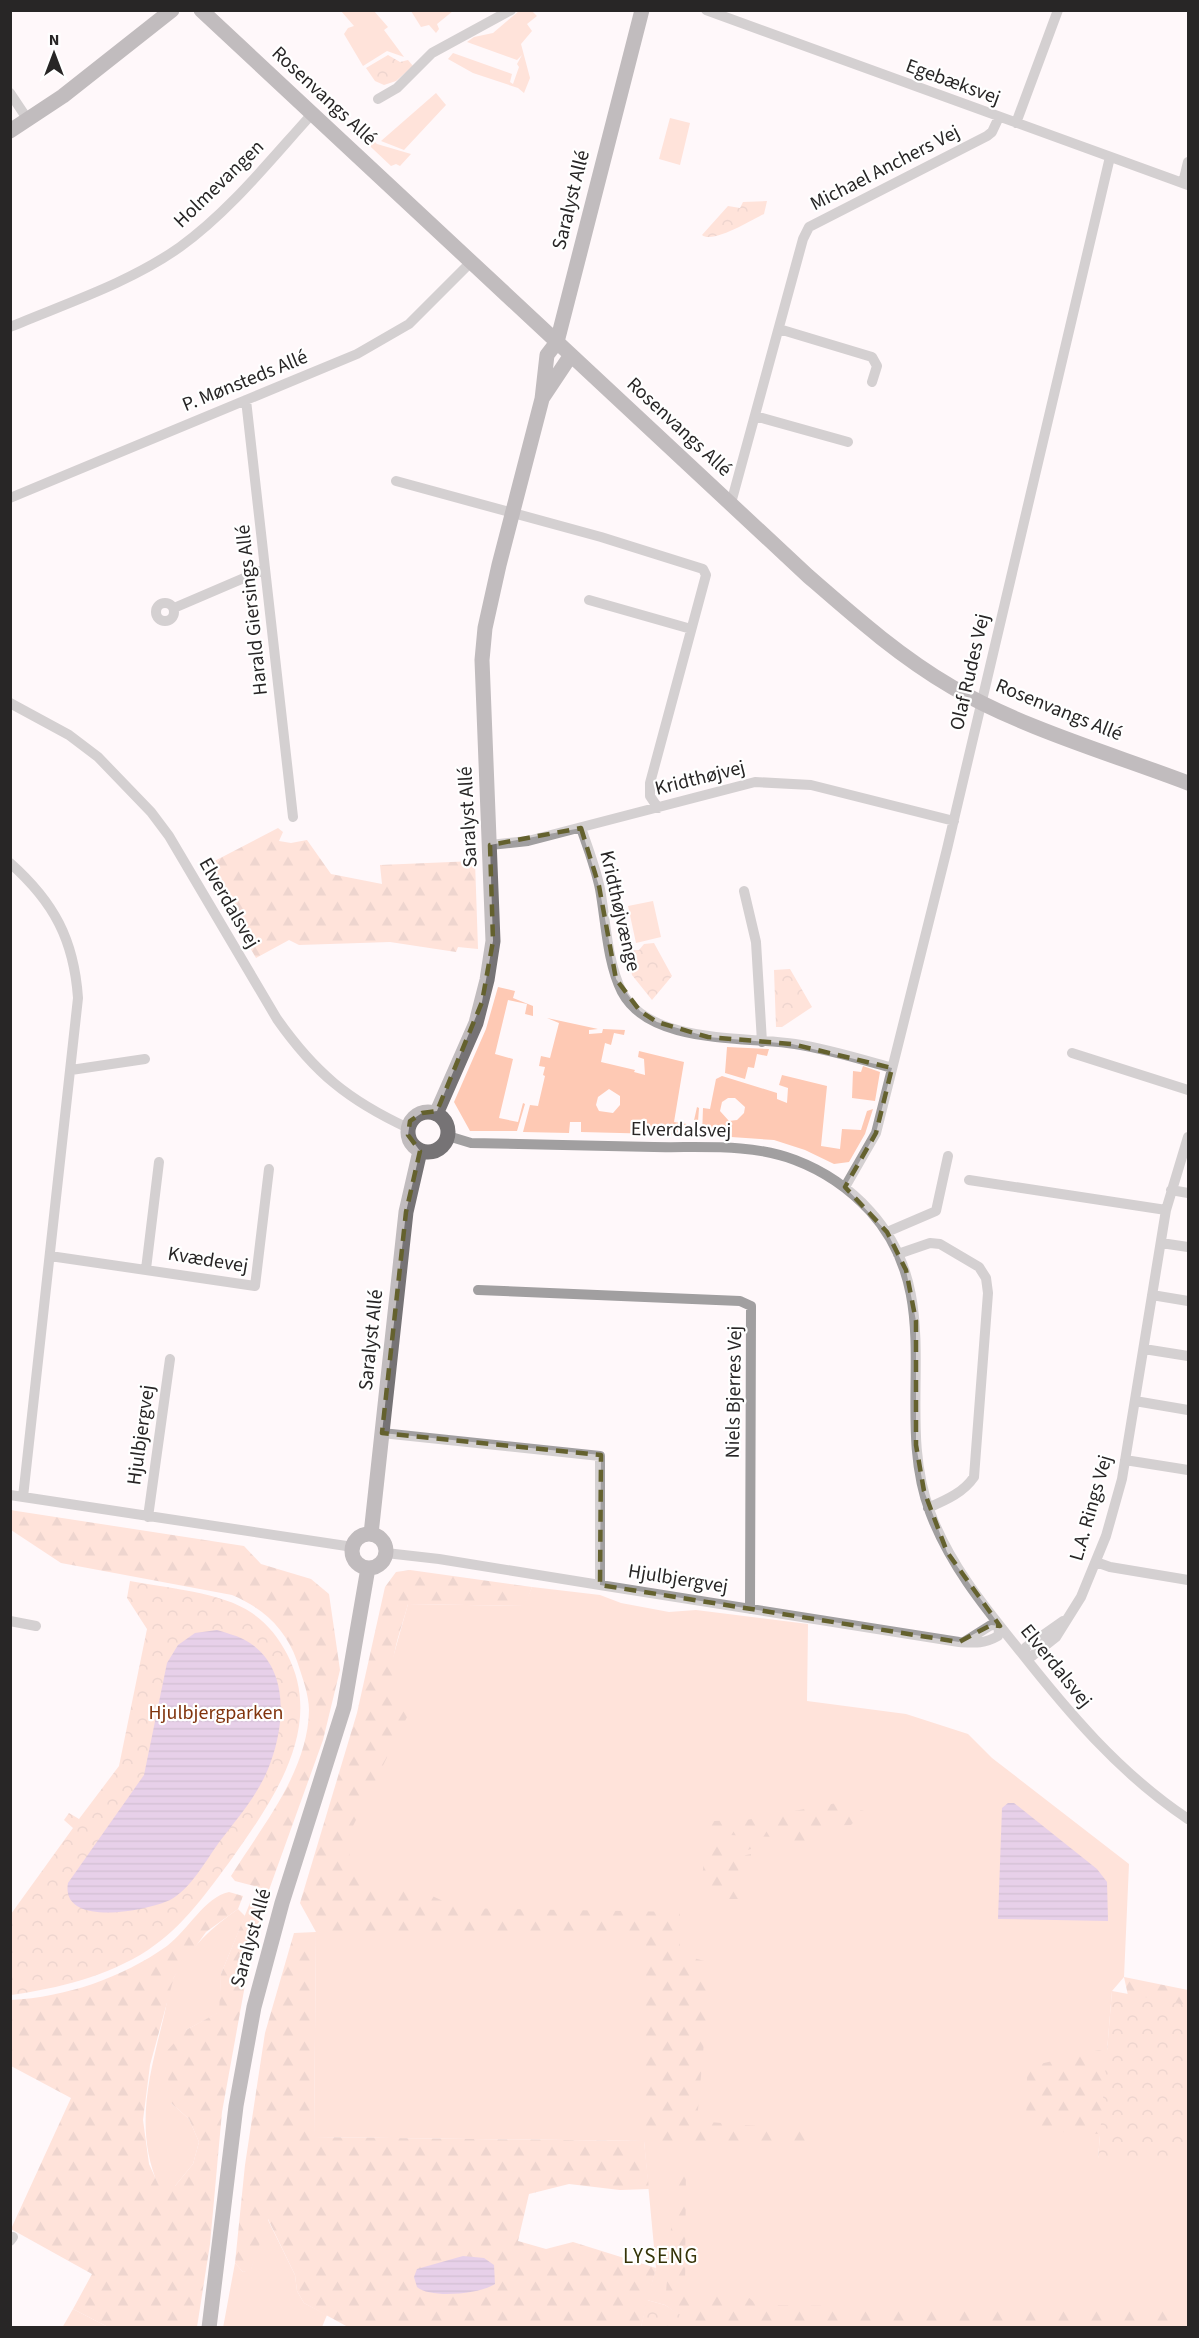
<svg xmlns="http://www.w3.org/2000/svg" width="1199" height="2338" viewBox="0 0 1199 2338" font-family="'Source Sans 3',sans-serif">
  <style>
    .green { fill: #fec9b4; fill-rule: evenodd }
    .forest { fill: url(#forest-firs); fill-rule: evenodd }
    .park { fill: url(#park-crowns) }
    .water { fill: url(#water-rules) }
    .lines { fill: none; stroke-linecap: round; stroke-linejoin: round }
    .street { stroke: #a19fa0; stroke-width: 10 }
    .secondary { stroke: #767375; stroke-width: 15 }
    .marked { fill: none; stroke: #64612e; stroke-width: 4.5; stroke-dasharray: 12 8; stroke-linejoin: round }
    .labels { text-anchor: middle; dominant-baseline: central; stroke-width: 4.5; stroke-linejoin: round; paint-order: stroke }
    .street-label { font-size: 20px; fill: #282626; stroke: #fff }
    .park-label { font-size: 20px; fill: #81340d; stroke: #fff }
    .neighbourhood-label { font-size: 21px; letter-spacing: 1.5px; fill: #353307; stroke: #fff }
  </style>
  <defs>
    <pattern id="forest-firs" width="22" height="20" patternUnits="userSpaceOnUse" patternTransform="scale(1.5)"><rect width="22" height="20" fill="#fec9b4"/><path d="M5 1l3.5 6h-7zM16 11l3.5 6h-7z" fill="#daac9b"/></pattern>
    <pattern id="park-crowns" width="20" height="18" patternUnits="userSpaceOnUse" patternTransform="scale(1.5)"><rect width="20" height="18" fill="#fec9b4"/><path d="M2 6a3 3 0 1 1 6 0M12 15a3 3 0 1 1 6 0" fill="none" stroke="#daac9b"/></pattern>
    <pattern id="water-rules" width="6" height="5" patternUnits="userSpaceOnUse" patternTransform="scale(1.5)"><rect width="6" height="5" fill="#caa0d4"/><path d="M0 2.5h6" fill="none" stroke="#a482ac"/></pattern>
  </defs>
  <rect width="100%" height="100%" fill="#fff8fa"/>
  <path class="green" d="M341 11H374L388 27 384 30 404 57 387 51 363 66 344 34 348 28 354 26Z
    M411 11H453L437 24 439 29 436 33 429 25 421 27Z
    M519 11H532L537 16 527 24 532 31 521 44 530 78 524 93 518 88 473 73 448 59 453 53 512 74 510 82 513 84 519 67 517 64 522 55 517 60 467 42 474 37 493 33Z
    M436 93 446 105 404 150 381 141Z
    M670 118 690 123 680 165 659 159Z
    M360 127 377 144 411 154 400 166 396 164 391 166 355 132Z
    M653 901 661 937 636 943 628 906Z
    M498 987 515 991 513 998 533 1006V1016L525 1014 527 1004 508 1000 495 1054 513 1059 499 1118 518 1122 523 1103 525 1104 517 1131H470L454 1102 486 1029Z
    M547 1018 598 1029 589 1030V1034L602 1033 603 1029 625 1030 624 1035 614 1033 611 1045 605 1043 601 1062 635 1070 634 1072 645 1075 644 1059 638 1057 639 1051 684 1062 674 1122 693 1125 697 1107 699 1108 697 1135 581 1132V1122H570L569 1133 523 1132 530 1105 538 1106 545 1076 543 1075 545 1067 539 1066 541 1056 550 1058 559 1023ZM609 1089 620 1096V1105L613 1113 599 1111 596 1105 598 1097Z
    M727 1047 769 1049 767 1056 757 1054 754 1068 748 1067 745 1079 725 1073Z
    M863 1066 880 1072 875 1101 852 1098 853 1071 861 1072Z
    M782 1075 827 1086 821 1146 840 1149 842 1129 861 1130 867 1111 873 1109 865 1134 849 1162 834 1164 805 1150 774 1140 702 1135 703 1108 710 1109 716 1079 722 1076 777 1093V1099L787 1103 788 1088 779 1085ZM728 1098H735L745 1107 744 1113 737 1120 729 1121 720 1111 722 1102Z
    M532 1587 600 1595 621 1603 669 1612 696 1610 808 1624 807 1701 906 1714 968 1734 992 1758 1129 1864 1124 1977 1112 1991 1098 2159H1188V2327L665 2305 647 2300 656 2268 644 2141 314 2137 316 1932 408 1604 524 1606Z
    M238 1909 245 1916 221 1974 220 2012 186 2030 171 2103 189 2119 199 2142 193 2164 175 2186 159 2187C134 2130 149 2077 163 2020 167 2006 168 1987 175 1975 193 1945 210 1929 238 1909Z
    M267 2218 295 2275 297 2291 304 2303 327 2315 322 2327 223 2328 235 2263 243 2272 251 2269Z
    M73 2309 108 2327 62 2328Z"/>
  <path class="forest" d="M278 828 283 832 279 841 291 843 307 840 331 874 382 884 380 865 475 861 478 949 458 947 456 952 390 942 299 945 289 940 256 958 203 867Z
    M10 1510 244 1546 261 1564 311 1579 329 1594 340 1670 323 1740 269 1890 235 1881 231 1876C262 1826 308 1772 309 1710 309 1695 302 1676 297 1661 286 1629 263 1608 232 1595L61 1563 11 1530Z
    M410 1570 532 1587 525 1606 408 1604C398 1641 378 1682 409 1713L353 1826 349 1858 360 1881 377 1889 413 1887 458 1908 680 1912V1954L711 1963 697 2121 818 2131 816 2145 644 2141 649 2189 620 2190 569 2184 529 2194 518 2241 546 2249 573 2242 656 2268 641 2327H348L304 2303 297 2291 295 2275 268 2219 251 2270 243 2272 235 2263 245 2165 265 2033 294 1933 316 1932 300 1903 357 1713 385 1587 396 1572ZM316 1932 646 1933 644 2141 314 2137Z
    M837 1803 864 1811 851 1825 827 1826 817 1831 808 1848 791 1847 776 1837 707 1834 708 1826 714 1821 746 1820Z
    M706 1843 750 1844 751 1849C725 1855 715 1863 704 1887H701Z
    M751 1854V1858C731 1866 739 1884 739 1899H708L703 1895C717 1874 725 1859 751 1854Z
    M229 1892 243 1896 238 1909 206 1932 174 1977 150 2065 143 2120 149 2164 159 2186H175L193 2164 199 2142 189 2119 171 2103 165 2053 186 2030 219 2012 221 1974 252 1898 265 1903 244 1969 245 1985 222 2112 210 2244 197 2327H108L73 2309 92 2274 11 2229 71 2098 11 2066V2000C66 1997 122 1978 167 1946 188 1930 205 1897 229 1892Z
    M1124 1977 1188 1990V2017L1129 2000Z
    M1099 2050 1111 2054 1135 2136 1026 2130 1027 2075 1023 2068Z
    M686 2162 685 2294 743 2293 758 2305 1188 2310V2327H696L665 2305 676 2165Z"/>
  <path class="park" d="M388 55 400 62 408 60 413 66 396 81 384 85 375 81 366 68Z
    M767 201 764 214C751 220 713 244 702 235L728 206 740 208 743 202Z
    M654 943 672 976 652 1000 632 975 628 951 639 950 644 944Z
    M790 969 812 1007 782 1027H776L774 970Z
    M130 1581C166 1588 222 1592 252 1613 267 1623 279 1638 287 1654 325 1726 274 1799 233 1857 208 1891 184 1926 148 1950 106 1977 59 1988 11 1995V1914L73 1828 64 1820 69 1813 79 1819 119 1766 147 1629 127 1598Z
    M1112 1991 1188 2005V2159H1098Z
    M647 2300 665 2305 699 2327H641Z"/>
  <path class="water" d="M217 1630C226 1633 235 1635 243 1639 292 1664 285 1728 268 1769 257 1796 237 1819 220 1841 206 1860 191 1889 170 1900 147 1911 60 1928 68 1883L144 1775 167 1663 178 1645 195 1633Z
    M1008 1803H1014L1097 1869 1107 1882 1108 1921 998 1919 1002 1808Z
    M463 2256 484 2258 494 2265 495 2284C480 2294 431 2299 417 2287L414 2277 417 2269Z"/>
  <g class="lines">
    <path class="street" d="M706 10 1188 185
      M10 93 28 120
      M378 99 397 88 432 53 511 10
      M1016 123 1058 10
      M1183 183 1188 162
      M10 327C67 303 129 283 180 247 230 211 271 159 312 114
      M779 329 872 357 877 366 872 382
      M246 400 293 817
      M755 416 848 442
      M396 481 601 537 703 569 706 575 650 783V796L658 808
      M10 498 357 354 409 324 471 262
      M731 503 803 239 809 227 987 136 992 132 999 117
      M589 600 691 629
      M156 612a9 9 0 1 1 18 0a9 9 0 1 1-18 0Z
      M174 608 265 569
      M10 703 69 735 98 757 151 812 169 836 277 1019C315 1073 348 1100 408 1128
      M581 828C588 848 596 869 600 889 606 922 607 962 622 992 650 1045 745 1036 795 1044 828 1049 860 1059 892 1068
      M490 845 528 841 755 782 811 785 954 821
      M10 863C54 902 74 940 78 998L23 1497
      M744 891 756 942 762 1042
      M1072 1053 1188 1090
      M71 1070 145 1059
      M448 1136 471 1143C532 1144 593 1146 654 1147 700 1148 751 1143 795 1160 824 1171 849 1188 870 1211 950 1299 892 1411 930 1512 949 1563 982 1604 1016 1646 1067 1711 1119 1773 1188 1819
      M969 1180 1166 1210
      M845 1187 876 1133 947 849 1110 157
      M1171 1190 1188 1193
      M887 1232 936 1211 948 1156
      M1161 1243 1188 1247
      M898 1254 930 1243 940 1244 979 1267 986 1278 988 1293 974 1477C963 1493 946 1500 928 1508
      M50 1256 255 1286 269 1169
      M146 1269 159 1162
      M478 1290 740 1301 751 1306 750 1609
      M1152 1295 1188 1301
      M1144 1349 1188 1356
      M1135 1401 1188 1410
      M382 1433 600 1456V1585
      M1125 1460 1188 1470
      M10 1495 353 1547
      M148 1517 170 1359
      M386 1553 439 1559 600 1585 959 1642C975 1643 984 1644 998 1636L1000 1626 991 1625 964 1642
      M1096 1562 1110 1567 1188 1580
      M10 1621 36 1626
      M1024 1656H1032L1056 1637 1081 1597 1106 1536 1122 1479 1166 1210 1188 1137
      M1024 1656 1026 1647 1063 1621
      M10 2241 13 2237"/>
    <path class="secondary" d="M201 10 808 576C854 616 899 656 952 687 1022 728 1112 754 1188 783
      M10 131 63 96 172 10
      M543 397 571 355
      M408 1132a20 20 0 1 1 40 0a20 20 0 1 1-40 0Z
      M436 1114 476 1023 487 980 493 941 482 660 485 628 499 565 542 399 547 355 557 342 642 10
      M371 1534 406 1212 420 1151
      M352 1551a17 17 0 1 1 34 0a17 17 0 1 1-34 0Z
      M209 2328 236 2106 254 2007 282 1903 344 1707 368 1568"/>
  </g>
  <path d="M0 0H1199V2338H0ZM581 828 599 886 616 979 640 1011 657 1022 708 1037 792 1044 892 1068 876 1133 845 1187 887 1232 906 1270 916 1321V1445L924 1491 947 1552 1000 1626 991 1625 959 1642 600 1585 601 1455 382 1433 406 1212 420 1151 408 1135 410 1121 422 1113 437 1111 482 1002 493 941 490 845Z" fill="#fff8fa" fill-opacity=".55" fill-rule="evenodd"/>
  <path class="marked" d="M581 828 599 886 616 979 640 1011 657 1022 708 1037 792 1044 892 1068 876 1133 845 1187 887 1232 906 1270 916 1321V1445L924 1491 947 1552 1000 1626 991 1625 959 1642 600 1585 601 1455 382 1433 406 1212 420 1151 408 1135 410 1121 422 1113 437 1111 482 1002 493 941 490 845Z"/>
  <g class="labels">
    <g class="street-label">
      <text transform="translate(953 82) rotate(20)">Egebæksvej</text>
      <text transform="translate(324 96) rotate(43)">Rosenvangs Allé</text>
      <text transform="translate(885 168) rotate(-27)">Michael Anchers Vej</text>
      <text transform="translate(219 184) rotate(-44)">Holmevangen</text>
      <text transform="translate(571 200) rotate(-76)">Saralyst Allé</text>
      <text transform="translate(245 381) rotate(-22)">P. Mønsteds Allé</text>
      <text transform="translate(679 427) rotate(43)">Rosenvangs Allé</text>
      <text transform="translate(252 610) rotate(-96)">Harald Giersings Allé</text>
      <text transform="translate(970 672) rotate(-77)">Olaf Rudes Vej</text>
      <text transform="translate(1059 710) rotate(22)">Rosenvangs Allé</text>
      <text transform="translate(700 778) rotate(-14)">Kridthøjvej</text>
      <text transform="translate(468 817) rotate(-93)">Saralyst Allé</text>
      <text transform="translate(229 903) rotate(60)">Elverdalsvej</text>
      <text transform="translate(620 911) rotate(77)">Kridthøjvænge</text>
      <text transform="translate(681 1130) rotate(1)">Elverdalsvej</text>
      <text transform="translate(208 1260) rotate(9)">Kvædevej</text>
      <text transform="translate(371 1340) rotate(-84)">Saralyst Allé</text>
      <text transform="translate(734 1392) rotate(-89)">Niels Bjerres Vej</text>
      <text transform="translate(141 1435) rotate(-82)">Hjulbjergvej</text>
      <text transform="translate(1091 1508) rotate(-74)">L.A. Rings Vej</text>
      <text transform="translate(678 1579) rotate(9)">Hjulbjergvej</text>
      <text transform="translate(1056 1666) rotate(51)">Elverdalsvej</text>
      <text transform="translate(251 1938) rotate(-74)">Saralyst Allé</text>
    </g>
    <g class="park-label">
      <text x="216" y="1713">Hjulbjergparken</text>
    </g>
    <g class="neighbourhood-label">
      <text x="661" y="2256">LYSENG</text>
    </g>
  </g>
  <rect width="1199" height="2338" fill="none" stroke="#282626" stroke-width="24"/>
  <g transform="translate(54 54)" stroke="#ffffff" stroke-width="4.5" paint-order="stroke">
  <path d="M0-4.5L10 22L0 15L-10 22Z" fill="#282626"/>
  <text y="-9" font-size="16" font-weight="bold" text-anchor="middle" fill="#282626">N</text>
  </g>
</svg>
